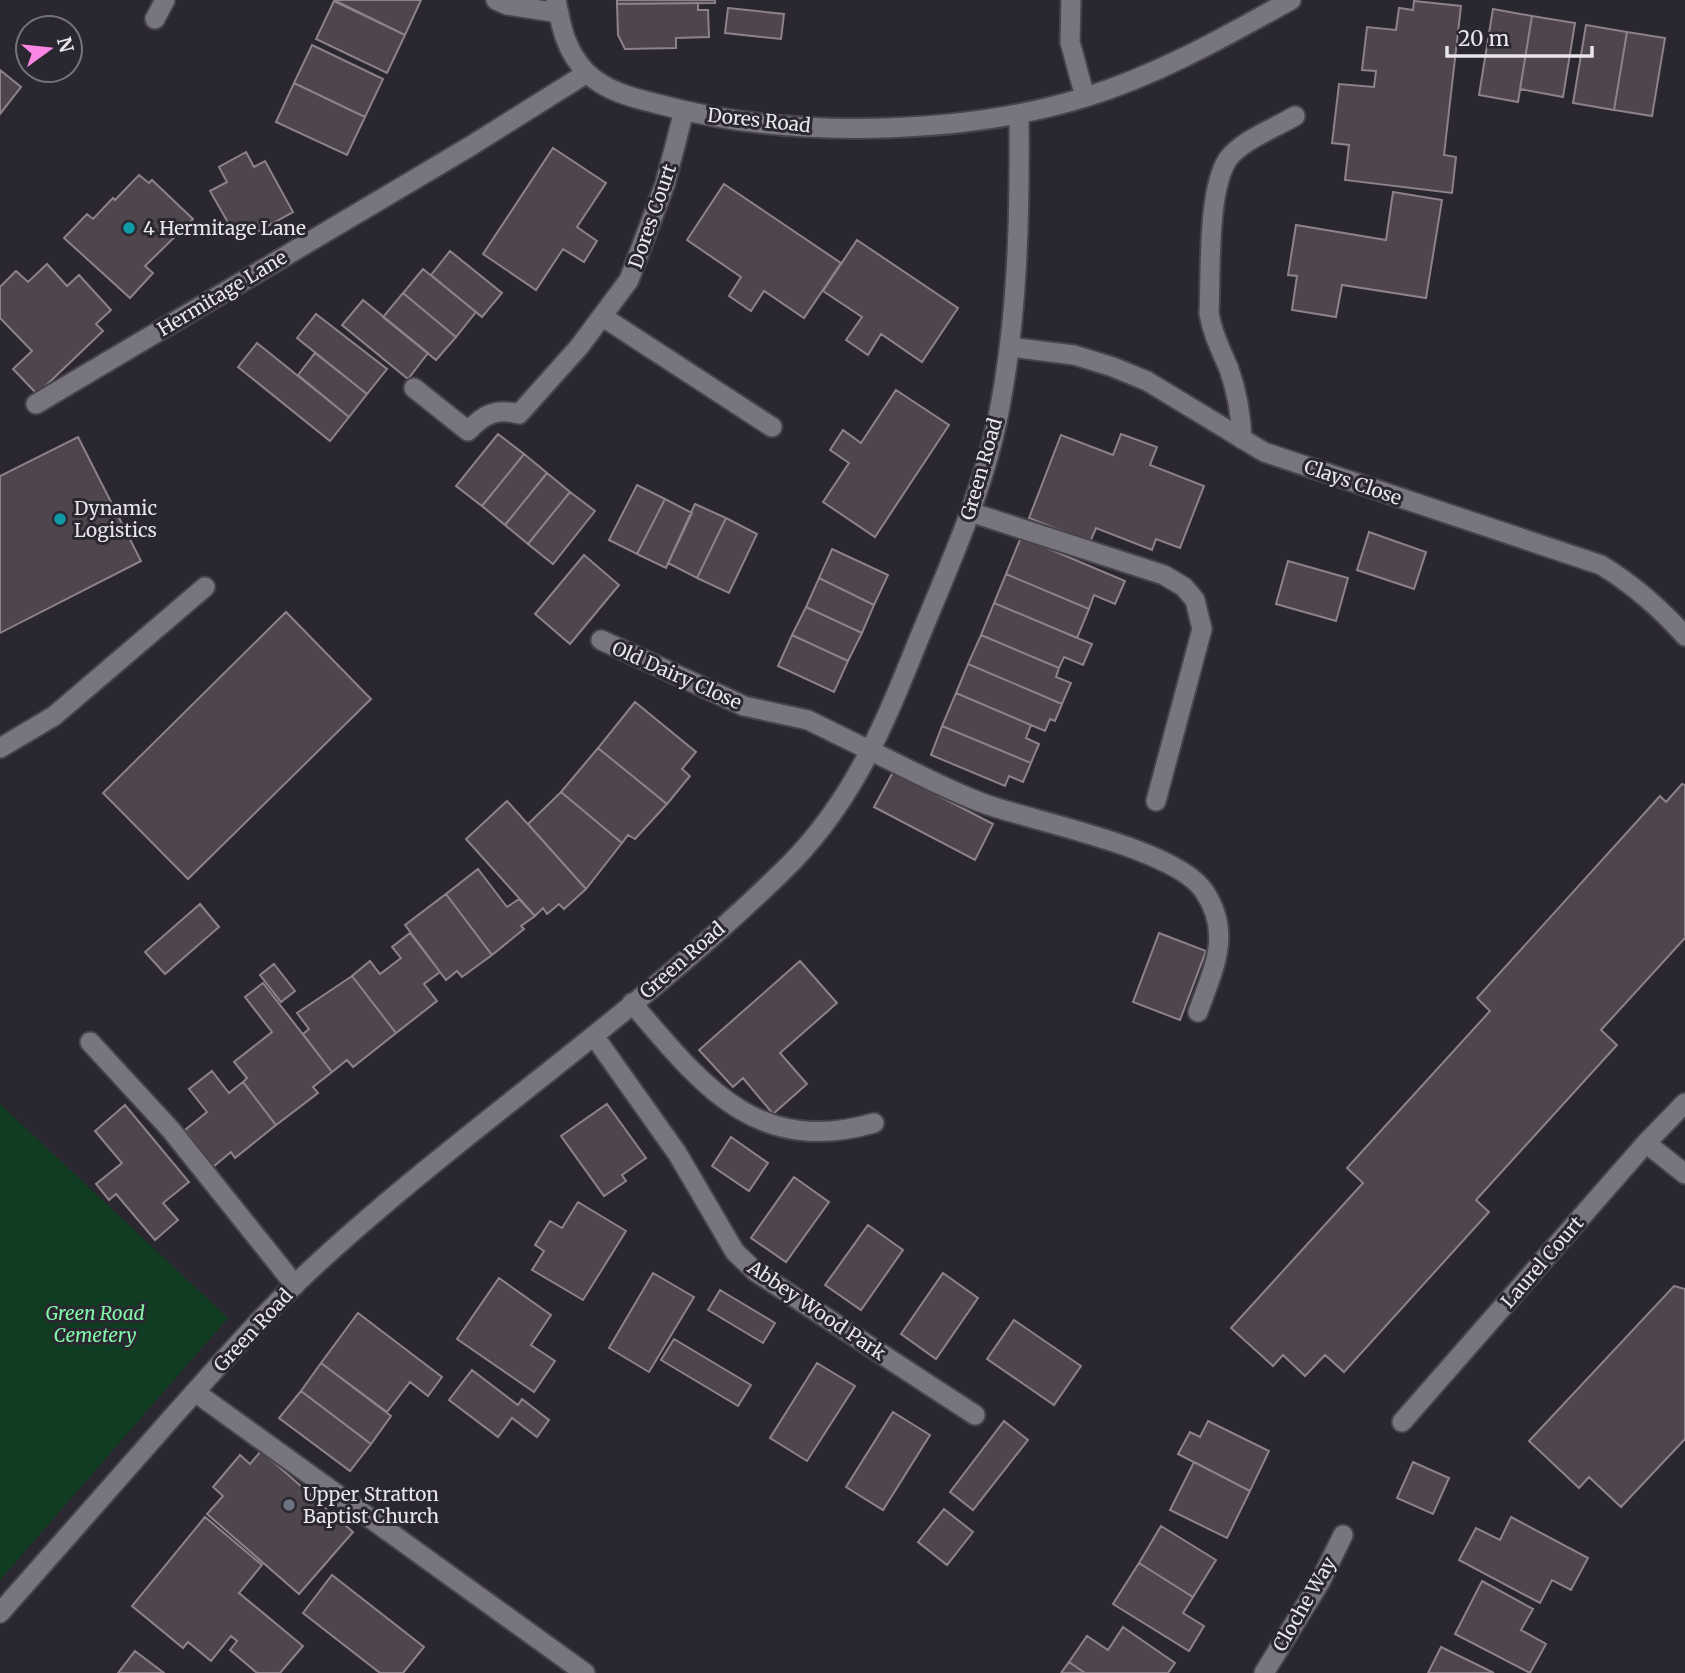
<svg xmlns="http://www.w3.org/2000/svg" width="1685" height="1673" viewBox="0 0 1685 1673" font-family="Merriweather,serif">
  <style>
    .green { fill: #103d22 }
    .building { fill: #4f454c; stroke: #8d828a; stroke-width: 2 }
    .lines { fill: none; stroke-linecap: round; stroke-linejoin: round }
    .service-casing { stroke: #46434b; stroke-width: 23 }
    .minor-casing { stroke: #46434b; stroke-width: 23 }
    .service { stroke: #79757f; stroke-width: 19 }
    .minor { stroke: #79757f; stroke-width: 19 }
    .culture-dot { fill: #0f9aa8; stroke: #2b2730; stroke-width: 2.5 }
    .worship-dot { fill: #6b7280; stroke: #2b2730; stroke-width: 2.5 }
    .labels { text-anchor: middle; dominant-baseline: central; stroke-width: 6; stroke-linejoin: round; paint-order: stroke }
    .street-label { font-size: 19px; fill: #e8e5eb; stroke: #2b2730 }
    .poi-label { font-size: 19px; fill: #e8e5eb; stroke: #2b2730; text-anchor: start }
    .park-label { font-size: 19px; font-style: italic; fill: #80f9a9; stroke: #2b2730 }
  </style>
  <rect width="100%" height="100%" fill="#2b2730"/>
  <path class="green" d="M0 1104 228 1318 0 1580Z"/>
  <path class="building" d="M334 0H421L405 35Z
    M617 0H715V3L617 4Z
    M334 1 405 35 387 73 316 39Z
    M1414 1 1461 6 1444 155 1456 157 1452 193 1345 180 1349 145 1332 143 1339 84 1374 87 1376 71 1362 70 1367 27 1396 30 1399 8 1413 10Z
    M698 3V10H708L709 37 676 38V48L625 49 618 35 617 4Z
    M728 8 784 14 781 39 725 33Z
    M1493 9 1532 16 1518 102 1479 95Z
    M1532 16 1575 23 1563 97 1520 89Z
    M1586 25 1627 32 1614 110 1573 103Z
    M1627 32 1665 38 1652 116 1614 110Z
    M312 45 383 79 365 117 294 83Z
    M0 70 21 87 0 114Z
    M294 83 365 117 347 155 276 122Z
    M553 148 606 183 577 227 597 241 584 262 563 249 536 290 483 254Z
    M246 152 254 167 265 161 293 212 239 242 210 191 227 182 219 167Z
    M139 175 149 183 152 180 193 219 145 266 153 273 130 298 64 238 87 214 93 219 113 198 115 200Z
    M724 184 841 263 804 318 764 291 751 311 729 296 741 277 687 240Z
    M1393 192 1442 200 1426 298 1342 285 1336 317 1292 310 1297 276 1288 275 1296 225 1386 240Z
    M857 240 958 308 922 362 881 334 868 355 846 340 862 317 823 291Z
    M450 251 502 293 482 317 431 275Z
    M47 264 67 286 79 275 111 310 96 324 103 331 37 394 13 369 32 351 0 318V287L16 271 28 282Z
    M423 269 476 312 456 337 403 293Z
    M403 293 456 337 436 360 383 317Z
    M363 300 428 353 408 379 342 325Z
    M316 314 387 369 367 394 297 338Z
    M257 343 349 417 330 441 238 367Z
    M315 353 367 394 349 417 298 375Z
    M896 390 949 425 875 537 823 502 849 463 830 450 843 430 861 443Z
    M498 434 524 454 482 506 456 486Z
    M1121 434 1157 447 1150 465 1204 486 1180 548 1156 539 1152 550 1096 528 1090 542 1029 518 1061 435 1113 455Z
    M78 437 141 561 0 633V476Z
    M524 454 547 473 505 525 482 506Z
    M547 473 570 492 528 544 505 525Z
    M637 485 665 499 637 554 609 540Z
    M570 492 595 511 553 564 528 544Z
    M665 499 692 513 666 568 637 554Z
    M695 504 726 518 697 578 668 563Z
    M726 518 757 534 729 593 697 578Z
    M1369 532 1426 552 1414 589 1357 570Z
    M1021 537 1125 581 1115 604 1094 595 1089 609 1006 574Z
    M832 549 888 575 874 605 819 578Z
    M584 555 619 585 570 644 535 614Z
    M1288 561 1348 578 1336 621 1276 604Z
    M1006 574 1089 609 1077 638 994 603Z
    M819 578 874 605 862 633 806 607Z
    M994 603 1092 644 1083 665 1064 657 1059 668 981 635Z
    M806 607 862 633 848 661 792 635Z
    M286 612 371 699 188 879 103 793Z
    M792 635 848 661 834 692 778 666Z
    M981 635 1059 668 1056 677 1071 683 1062 704 968 664Z
    M968 664 1062 704 1055 721 1050 719 1045 731 956 693Z
    M956 693 1031 725 1026 738 1039 744 1031 763 942 726Z
    M635 702 696 752 682 769 690 776 667 804 598 748Z
    M942 726 1031 763 1023 782 1009 776 1005 786 931 755Z
    M598 748 667 804 635 839 628 835 622 843 561 792Z
    M893 772 993 824 975 860 874 807Z
    M1682 784 1685 785V938L1601 1030 1617 1045 1476 1200 1489 1212 1344 1372 1325 1355 1305 1376 1283 1355 1273 1366 1231 1328 1363 1183 1347 1168 1490 1011 1477 998 1660 796 1666 802Z
    M561 792 622 843 586 889 528 824Z
    M507 801 586 889 564 909 559 904 547 914 543 908 535 916 466 839Z
    M478 869 507 907 519 899 535 916 521 926 524 929 492 955 446 894Z
    M446 894 492 955 462 977 457 971 446 980 405 925Z
    M200 904 219 927 165 974 145 952Z
    M410 933 440 972 424 984 437 1001 396 1033 352 976 370 961 380 974 401 958 392 947Z
    M1159 933 1206 951 1180 1020 1133 1002Z
    M800 961 837 1003 780 1053 807 1084 773 1114 743 1078 733 1087 699 1050Z
    M274 964 295 991 281 1002 260 975Z
    M352 976 396 1033 353 1067 347 1060 332 1072 303 1034 309 1029 297 1013Z
    M263 983 332 1072 313 1087 318 1093 276 1125 243 1082 247 1078 234 1062 272 1032 245 997Z
    M212 1071 229 1093 243 1082 276 1125 235 1158 231 1152 213 1167 185 1130 207 1112 189 1089Z
    M607 1104 646 1158 622 1175 626 1181 604 1196 561 1136Z
    M125 1105 189 1182 163 1203 178 1220 155 1240 116 1194 109 1200 96 1184 122 1163 95 1131Z
    M731 1137 768 1163 749 1191 712 1166Z
    M794 1177 829 1202 786 1262 751 1238Z
    M578 1202 626 1231 583 1300 532 1270 544 1251 535 1245 550 1221 562 1228Z
    M868 1225 903 1250 861 1310 825 1285Z
    M653 1273 694 1297 649 1372 609 1348Z
    M943 1273 978 1298 936 1359 901 1334Z
    M499 1278 551 1315 531 1345 555 1361 534 1392 457 1339Z
    M1674 1286 1685 1289V1439L1621 1507 1589 1477 1579 1488 1529 1441Z
    M720 1290 775 1323 763 1343 708 1310Z
    M358 1313 442 1377 428 1396 410 1382 387 1412 321 1363Z
    M1014 1320 1081 1366 1054 1405 987 1359Z
    M674 1339 751 1385 738 1406 661 1360Z
    M321 1363 391 1416 371 1444 301 1391Z
    M817 1363 855 1386 807 1461 770 1438Z
    M472 1370 518 1405 522 1399 549 1420 537 1437 512 1418 498 1437 449 1400Z
    M301 1391 371 1444 350 1471 279 1418Z
    M893 1412 930 1435 883 1510 846 1487Z
    M1004 1421 1028 1440 973 1510 950 1492Z
    M1208 1421 1269 1451 1250 1491 1178 1454 1190 1432 1200 1437Z
    M261 1451 353 1532 299 1594 207 1514 223 1496 213 1487 240 1455 250 1464Z
    M1194 1462 1250 1491 1227 1538 1170 1510Z
    M1413 1462 1449 1478 1433 1514 1397 1498Z
    M944 1509 973 1532 947 1565 918 1542Z
    M205 1517 262 1565 239 1593 303 1646 280 1673H257L230 1650 237 1641 231 1636 211 1661 188 1642 183 1648 132 1606Z
    M1511 1517 1588 1558 1571 1590 1552 1580 1540 1603 1459 1560 1476 1528 1500 1540Z
    M1161 1526 1216 1560 1193 1597 1139 1563Z
    M1139 1563 1193 1597 1183 1613 1204 1626 1189 1651 1113 1604Z
    M332 1575 424 1647 403 1673H380L303 1613Z
    M1482 1581 1533 1609 1521 1630 1546 1644 1530 1673 1455 1634Z
    M1123 1627 1175 1663 1168 1673H1085L1069 1662 1087 1636 1108 1650Z
    M1441 1647 1494 1673H1428Z
    M135 1651 164 1673H118Z
    M1069 1662 1085 1673H1061Z"/>
  <g class="lines">
    <defs>
      <path id="service" d="M496 0 507 5 559 13
        M155 19 165 0
        M603 317 772 427
        M414 388 468 431C484 414 496 408 519 414L579 347
        M1242 439C1241 415 1237 392 1229 369 1221 350 1212 333 1209 313 1211 274 1207 190 1228 159 1242 140 1275 128 1295 116
        M970 512 1164 575 1184 587 1195 600 1202 629 1156 801
        M0 748 54 716 205 587
        M871 751C909 769 948 791 988 805 1037 822 1176 849 1204 891 1233 934 1213 969 1198 1012
        M632 1003C701 1084 756 1157 874 1123
        M90 1042 171 1130 295 1285
        M195 1392 585 1673"/>
      <path id="minor" d="M556 0C561 27 566 51 586 72 605 91 633 98 658 104 785 139 960 136 1086 97 1160 74 1224 37 1291 0
        M1071 0 1070 42 1085 97
        M579 347 629 280 665 184 684 111
        M1010 347 1074 355 1113 367 1147 381 1264 452 1601 565C1634 585 1660 608 1685 636
        M36 404 469 147 587 73
        M601 640 744 706 808 720 871 751
        M594 1036 677 1153 735 1252 756 1272 975 1415
        M1646 1143 1685 1174
        M1402 1422 1646 1143 1685 1103
        M0 1613C59 1546 117 1480 176 1413 223 1361 268 1308 320 1261 472 1122 646 1008 792 862 855 797 885 723 918 641 948 568 982 494 998 417 1018 318 1020 215 1019 114
        M1264 1673 1320 1582 1343 1535"/>
    </defs>
    <use href="#service" class="service-casing"/>
    <use href="#minor" class="minor-casing"/>
    <use href="#service" class="service"/>
    <use href="#minor" class="minor"/>
  </g>
  <g class="culture-dot">
    <circle cx="129" cy="228" r="7"/>
    <circle cx="60" cy="519" r="7"/>
  </g>
  <circle class="worship-dot" cx="289" cy="1505" r="7"/>
  <g class="labels">
    <g class="street-label">
      <text transform="translate(759 120) rotate(6)">Dores Road</text>
      <text transform="translate(652 216) rotate(-71)">Dores Court</text>
      <text transform="translate(222 293) rotate(-31)">Hermitage Lane</text>
      <text transform="translate(981 469) rotate(-74)">Green Road</text>
      <text transform="translate(1353 482) rotate(19)">Clays Close</text>
      <text transform="translate(677 675) rotate(24)">Old Dairy Close</text>
      <text transform="translate(682 960) rotate(-41)">Green Road</text>
      <text transform="translate(1542 1262) rotate(-49)">Laurel Court</text>
      <text transform="translate(817 1310) rotate(34)">Abbey Wood Park</text>
      <text transform="translate(253 1330) rotate(-47)">Green Road</text>
      <text transform="translate(1304 1604) rotate(-60)">Cloche Way</text>
    </g>
    <g class="poi-label">
      <text x="143" y="228">4 Hermitage Lane</text>
      <text x="74" y="508">Dynamic<tspan x="74" dy="22">Logistics</tspan></text>
      <text x="303" y="1494">Upper Stratton<tspan x="303" dy="22">Baptist Church</tspan></text>
    </g>
    <g class="park-label">
      <text x="95" y="1313">Green Road<tspan x="95" dy="22">Cemetery</tspan></text>
    </g>
  </g>
  <g transform="translate(49 49) rotate(75)"><circle r="33" fill="#2b2730" stroke="#77737b" stroke-width="2"/>
  <path d="M0-5L12 26L0 18L-12 26Z" fill="#fb87e5"/>
  <text y="-10" font-size="19" font-weight="bold" text-anchor="middle" fill="#e8e5eb">N</text>
  </g>
  <path d="M1447 46v10h145v-10" fill="none" stroke="#e8e5eb" stroke-width="3.5"/>
  <text x="1458" y="46" font-size="21" fill="#e8e5eb" stroke="#2b2730" stroke-width="5" paint-order="stroke">20 m</text>
</svg>
